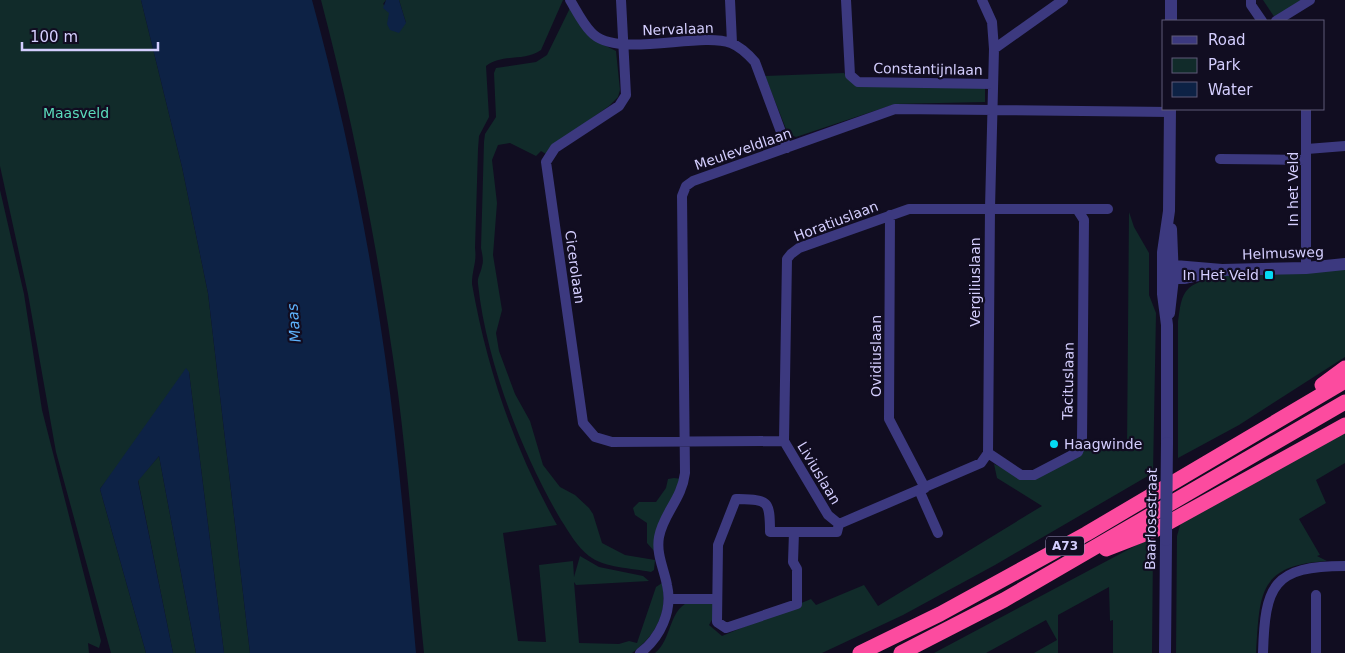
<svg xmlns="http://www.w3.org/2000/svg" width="1345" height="653" viewBox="0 0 1345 653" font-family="'DejaVu Sans',sans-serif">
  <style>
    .green { fill: #112b2a }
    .water { fill: #0d2245 }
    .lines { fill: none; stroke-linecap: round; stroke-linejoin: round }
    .minor { stroke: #3c397f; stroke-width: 10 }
    .tertiary { stroke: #3c397f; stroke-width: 12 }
    .motorway { stroke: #fc4b9f; stroke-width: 15 }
    .tertiary-bridge { stroke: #3c397f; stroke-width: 12 }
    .poi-dot { fill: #04dbf4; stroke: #110d21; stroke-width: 2 }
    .labels { text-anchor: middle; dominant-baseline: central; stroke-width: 4.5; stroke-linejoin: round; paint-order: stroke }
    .shield { fill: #110d21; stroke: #9a94bc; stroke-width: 1 }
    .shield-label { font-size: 12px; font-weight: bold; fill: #d4cefe }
    .street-label { font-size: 14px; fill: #d4cefe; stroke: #110d21 }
    .park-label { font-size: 14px; fill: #5bddbd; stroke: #110d21 }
    .poi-label { font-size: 14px; fill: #d4cefe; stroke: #110d21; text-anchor: end }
    .water-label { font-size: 15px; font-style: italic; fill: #5eb2fc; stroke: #110d21 }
  </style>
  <rect width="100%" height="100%" fill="#110d21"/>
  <path class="green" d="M0 0H141L182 167 208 293 250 653H224L189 372 100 489 146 653H111L56 452 28 294 0 166Z
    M321 0H386L383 4 406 23 399 0H563L541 50C525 62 502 53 486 66L489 117 479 136 478 149 475 248C477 263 472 269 472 284 487 369 514 449 557 525L503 533 518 641 546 642 539 565 573 561 574 577 580 556 599 567 643 576 649 581 576 585 574 582 579 643 619 644 629 641 637 643 656 587 662 583C668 613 656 635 632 653H424C415 566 409 479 398 393 380 261 355 129 321 0Z
    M1263 0H1304L1275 18Z
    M570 8 594 40 616 51 620 90 618 97 609 106 551 147 546 154 541 151 536 156 510 143 498 145 492 160 497 203 493 255 502 310 496 333 499 351 515 394 530 421 543 465 560 487 575 495 589 508 593 514 602 543 625 555 655 560 654 570 651 572C632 568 604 568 589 556 577 547 569 532 561 520 522 454 486 361 478 284 477 277 481 273 482 266 484 261 482 253 481 248L484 142 485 134 496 117 494 73 496 68 536 62 547 55Z
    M844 73 847 78 985 87V102L895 104 796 137 788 134 765 76Z
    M0 190 24 294 42 410 101 641 99 648 88 643 89 653H0Z
    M1129 212 1134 227 1149 253V295L1156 313 1153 473 995 565 903 615 822 653H655C673 639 668 606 693 601 699 600 707 602 713 602V618L709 625 722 636 811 599 816 605 864 585 878 606 1042 506 997 478 994 464 1021 477 1084 449 1127 451Z
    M1345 268V357L1239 425 1178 458V321C1180 310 1180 296 1189 288 1215 267 1310 270 1345 268Z
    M1345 431V463L1316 480 1326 503 1299 519 1320 555 1317 556 1327 561C1257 565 1260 595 1256 653H1176L1177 536 1181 522Z
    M159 456 196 653H173L138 480Z
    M674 478 682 479 655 552 647 543V523L635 515 633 508 639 502H656L666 488 668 479Z
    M1150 538 1153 549 1152 653H1113V620L1110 621 1109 587 1058 615V653H1034L1057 640 1046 620 986 653H934Z"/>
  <path class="water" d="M141 0H312C344 117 368 236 385 356 399 454 407 554 416 653H250L208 293 182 167Z
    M386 0H399L406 23 399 33 390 30 387 24 389 13 383 8Z
    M186 368 189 372 224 653H196L159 456 138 481 173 653H146L100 489Z"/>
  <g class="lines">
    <path class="minor" d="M570 0C576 10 583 24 591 32 616 60 699 31 731 43 741 47 748 54 755 62L787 148
      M621 0 626 95 619 106 555 148 546 162 583 423 595 437 612 442 784 441 828 515 839 524 981 463 988 453
      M730 0 732 43
      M846 0 850 75 858 82 993 84
      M982 0 992 22 994 49 990 208 988 453
      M1251 0V5L1262 21
      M1276 21 1310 0
      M994 49 1063 0
      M1306 109V268
      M1307 149 1345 146
      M1220 159 1306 160
      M890 215 889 419 925 488
      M784 441 787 259 791 254 799 248 909 209H1108
      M988 453 1021 475H1034L1078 452 1082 441 1084 220 1077 209
      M919 490 938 533
      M794 532 793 562 797 569V604L726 628 717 622 718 545 736 499C768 500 770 499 770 532H837L839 524
      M1316 595V653
      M669 599H717
      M640 653C660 638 673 611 667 585 664 569 656 554 659 537 663 514 682 499 685 473L682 196 686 186 693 181 895 109 1170 112
      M1263 653C1265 585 1273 566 1345 566"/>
    <path class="tertiary" d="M1171 21V0
      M1163 265 1222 270 1306 268 1345 264
      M1166 278H1185L1213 272
      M1169 313 1173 278 1171 229
      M1167 443V325L1163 294V252L1169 211 1170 109
      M1165 653 1166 540"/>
    <path class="motorway" d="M1322 385 1345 368
      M1106 549 1155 530 1345 425
      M860 653 940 614 1086 534 1345 381
      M901 653 1004 600 1345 402"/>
    <path class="tertiary-bridge" d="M1166 540 1167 443"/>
  </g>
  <g class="poi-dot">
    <rect x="1264" y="270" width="10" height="10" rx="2.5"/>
    <circle cx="1054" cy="444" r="5"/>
  </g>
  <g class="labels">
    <rect class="shield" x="1046" y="536.5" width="38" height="19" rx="4"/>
    <g class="shield-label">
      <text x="1065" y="546">A73</text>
    </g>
    <g class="street-label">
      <text transform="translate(678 29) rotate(-2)">Nervalaan</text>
      <text transform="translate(928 69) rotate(1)">Constantijnlaan</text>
      <text transform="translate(743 149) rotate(-19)">Meuleveldlaan</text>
      <text transform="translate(1293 189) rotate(-90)">In het Veld</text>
      <text transform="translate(836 221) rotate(-21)">Horatiuslaan</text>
      <text transform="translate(1283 253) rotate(-2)">Helmusweg</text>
      <text transform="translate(575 267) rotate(82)">Cicerolaan</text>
      <text transform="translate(975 282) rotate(-90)">Vergiliuslaan</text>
      <text transform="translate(876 356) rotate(-90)">Ovidiuslaan</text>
      <text transform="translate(1068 381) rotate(-89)">Tacituslaan</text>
      <text transform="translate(819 473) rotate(59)">Liviuslaan</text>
      <text transform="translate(1151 519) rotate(-89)">Baarlosestraat</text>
    </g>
    <g class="park-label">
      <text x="76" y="113">Maasveld</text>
    </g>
    <g class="poi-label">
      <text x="1259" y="275">In Het Veld</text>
      <text x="1064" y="444" text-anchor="start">Haagwinde</text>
    </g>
    <g class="water-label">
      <text transform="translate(294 323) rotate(-95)">Maas</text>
    </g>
  </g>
  <rect x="1162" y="20" width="162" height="90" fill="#110d21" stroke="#5f5a79"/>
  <rect x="1172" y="36" width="25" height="8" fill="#3c397f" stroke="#5f5a79"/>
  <text x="1208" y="45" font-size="15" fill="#d4cefe">Road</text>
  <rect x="1172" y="58" width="25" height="15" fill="#112b2a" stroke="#5f5a79"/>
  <text x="1208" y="70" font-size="15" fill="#d4cefe">Park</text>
  <rect x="1172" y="82" width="25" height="15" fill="#0d2245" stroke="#5f5a79"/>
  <text x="1208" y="95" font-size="15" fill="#d4cefe">Water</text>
  <path d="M22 42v8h136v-8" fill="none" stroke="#d4cefe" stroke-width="2.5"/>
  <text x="30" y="42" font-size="15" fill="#d4cefe" stroke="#110d21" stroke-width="4" paint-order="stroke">100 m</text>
</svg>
